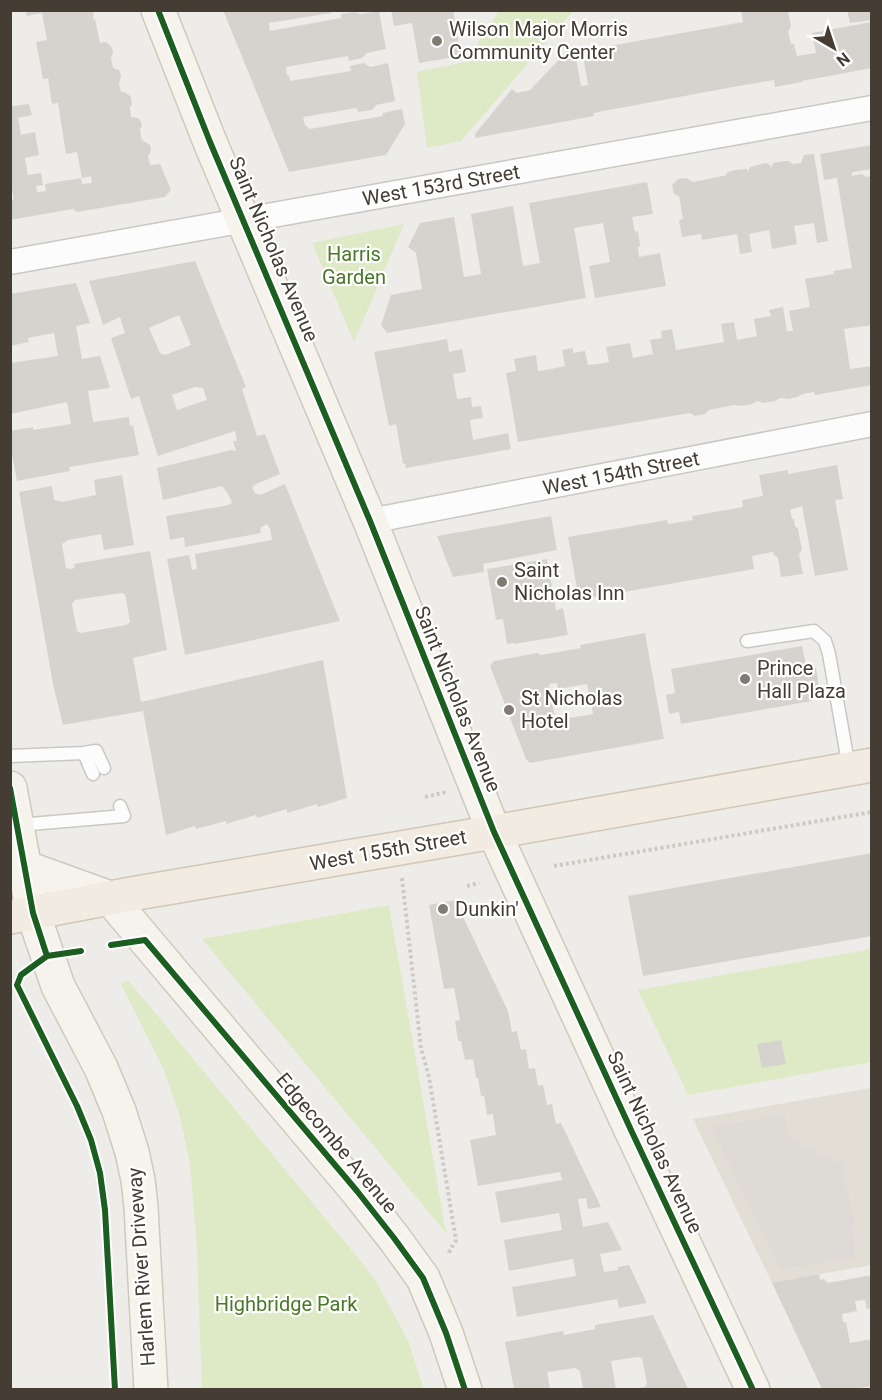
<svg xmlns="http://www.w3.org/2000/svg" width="882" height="1400" viewBox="0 0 882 1400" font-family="Roboto,sans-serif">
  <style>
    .residential { fill: #e3ded5 }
    .green { fill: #deeac6 }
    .parking { fill: #dedbd7 }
    .building { fill: #d6d3cf; fill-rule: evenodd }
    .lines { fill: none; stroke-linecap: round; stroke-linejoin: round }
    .lane-casing { stroke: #cbc8c4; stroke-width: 15 }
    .street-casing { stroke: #cbc8c4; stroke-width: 27 }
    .secondary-casing { stroke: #cec9be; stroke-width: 36 }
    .primary-casing { stroke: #d1c7b4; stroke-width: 36 }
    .path { stroke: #cdcac6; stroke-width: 4; stroke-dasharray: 3 3; stroke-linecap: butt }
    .lane { stroke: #fcfcfc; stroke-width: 12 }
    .street { stroke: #fcfcfc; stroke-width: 24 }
    .secondary { stroke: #f6f3ed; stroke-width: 33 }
    .primary { stroke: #f1ebe2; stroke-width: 33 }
    .cycleway-casing { stroke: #fff; stroke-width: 10 }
    .cycleway { stroke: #1b5e20; stroke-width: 6 }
    .poi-dot { fill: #807a73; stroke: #fff; stroke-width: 2 }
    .labels { text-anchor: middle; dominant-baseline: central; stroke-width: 4.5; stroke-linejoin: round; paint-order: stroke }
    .poi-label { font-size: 20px; fill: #453d34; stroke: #fff; text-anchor: start }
    .street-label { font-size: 20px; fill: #453d34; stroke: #fff }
    .park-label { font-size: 20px; fill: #497826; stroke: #fff }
  </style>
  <rect width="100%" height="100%" fill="#eeece8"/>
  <path class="residential" d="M871 1088V1265L772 1283 693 1119Z"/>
  <path class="green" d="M499 11H573L461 141 427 148 417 72 465 62Z
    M404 224 354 342 312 243Z
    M389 905 446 1233 202 939Z
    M871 949V1062L688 1095 638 990Z
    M128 980 373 1276 408 1340 424 1389H202L197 1250 190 1163 179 1113 163 1068 121 984Z"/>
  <path class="parking" d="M785 1114 788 1132 795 1142 842 1164 853 1215 855 1257 780 1270 711 1127Z"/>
  <path class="building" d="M26 10H94L93 19H95L100 43 105 42 109 44 112 48 113 53 111 58 113 68 119 70 121 76 119 84 121 92H125L131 97 132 104 130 107 131 117 138 118 141 121 142 126 140 130 142 140 150 145 151 150 150 154 148 155 150 165 160 164 171 190 165 197 77 212 73 209 10 220V200L14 199 12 190 10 191V102H12V106L29 104 32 115 18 118 21 135 35 132 39 155 25 158 28 175 41 173 43 185 36 186 37 192 46 191 45 184 81 178 82 184 92 183 91 176 82 178 77 152 66 154 58 103 52 104 48 79 51 78 43 79 36 42 47 40 42 13 27 16Z
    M223 10H331V13L269 23 270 31 341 18V14L354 12 361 14 379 11 386 49 367 53 362 58 349 61 348 56 286 67 287 75H289L290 81 351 71 350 66 364 63 370 67 388 63 395 101 376 105 372 110 358 112 357 108 303 117 305 125 310 129 383 116V113L402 109 405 124 386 155 289 172Z
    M391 10H453L461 56 419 63 412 23 394 26Z
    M741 10H788L791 27 788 31 791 44H794L797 56 816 53 812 33 872 22V68L802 81V82L775 87 774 80 733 87 593 113 594 116 475 138V134L512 89 517 93 530 90 570 48 574 47 581 86 588 85 582 51 743 22Z
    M847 10H872V20L850 23Z
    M872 145V169L853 172 851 176 862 174 866 177 872 176V325L844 329 850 369 872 366V385L815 395 814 392 803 394 797 397 789 399 780 398 775 401 764 403 757 401 752 404 742 406 734 405 709 410 705 414 695 416 690 413 518 442 506 373 516 371 514 359 536 355 538 371 551 369 565 366 562 350 573 348V353L585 351 588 365 598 364 609 362 606 347 630 343 633 358 653 354 650 340 662 338 661 331 672 329 676 350 724 342 721 324 734 322 737 340 757 336 754 319 771 316 769 310 783 307 787 331H793L789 311 810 307 805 279 834 274V271L852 268 837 178 824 180 820 154Z
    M814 154 828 241 817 243 814 223 794 226 797 244 772 249 769 230 749 234 752 252 740 254 737 234 702 240 701 234 682 237 679 220 683 219 679 196 674 194 672 185 678 179 686 178 693 182 727 175 726 173 734 170 747 169 748 172 750 167 766 163 770 165 771 168 773 163 784 161H789L793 164 801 163 804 155Z
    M647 182 653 214 632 217 635 232 638 231 640 246 638 247 639 257 660 253 666 286 595 298 589 266 610 262 603 223 574 228 586 298 387 333 381 325 391 295 422 289 416 253 408 247 420 223 454 217 464 277 481 274 471 214 513 206 523 266 540 263 529 203Z
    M195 261 246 387 242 389 257 436 265 434 280 474 256 484 252 487 255 493 260 495 285 484 340 621 185 655 167 559 189 555 192 570 197 569 195 554 272 540 270 529 267 524 260 528 261 533 185 547 184 537 170 540 166 516 229 505 232 502 227 492 222 486 163 500 157 468 231 450 236 451 233 441H237L235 431 158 456 139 396 131 399 111 338 125 333 120 317 103 325 89 281ZM179 315 191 345 165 355 160 353 149 328ZM195 387 203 388 207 400 177 410 172 395Z
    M76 283 90 323 76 326 82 359 100 356 110 388 88 391 93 422 129 417 130 426 133 425 139 455 70 467H69L70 471 17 481 10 444V431L33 427V430L71 424 67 402 10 414V363L58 356 54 333 28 338 29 342 10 346V294Z
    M447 339 449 352 462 349 464 360 466 372 453 374 457 399 471 397 472 407 481 406 483 418 470 420 473 440 508 433 511 449 406 468 405 463 403 464 396 424 389 426 374 352Z
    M837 465 843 499 835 500 848 570 815 576 802 506 790 510 792 519H794L795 526 798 529 802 550 799 554 803 574 781 577 778 558 774 555 773 552 752 556 754 569 579 600 568 537 667 520 668 524 693 520 692 516 743 507 742 500 763 496 759 475 788 470V474Z
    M122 475 134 545 104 550 101 534 68 540 62 544 66 568 70 569 75 568 74 564 150 551 167 650 133 658 141 702 323 660 347 798 318 807 317 804 287 813V809L257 818 256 815 226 824V821L196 829 195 826 166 835 143 711 63 725 53 684 19 492 52 486 54 500 62 502 96 495 94 480ZM121 593 125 594 130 622 126 625 81 633 77 631 72 604 75 600Z
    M551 516 557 550 483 564 484 572 453 577 437 536Z
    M547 559 556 610 563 608 568 635 514 644 513 643 507 644 503 619 496 620 487 569Z
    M645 633 664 739 530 763 526 759 490 666 494 661 537 653 541 655 581 648 580 645ZM557 683 558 689 587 684 593 714 564 719V722L556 723 549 684Z
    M802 646 807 670 816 668 819 687 810 689 812 701 681 724 679 712 669 714 666 695 675 693 671 669Z
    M872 853V936L643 976 628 896Z
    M455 900 508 1011 512 1032 517 1031 521 1050 526 1049 529 1069 535 1068 538 1086 543 1085 547 1105 552 1104 556 1124 561 1123 601 1207 588 1209 586 1198 578 1199 583 1227 608 1222 622 1250 600 1254 604 1272 618 1270V1267L629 1265 647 1303 619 1308 617 1299 517 1317 512 1287 576 1276 573 1259 509 1271 504 1240 562 1230 559 1213 501 1223 495 1192 562 1180 560 1172 478 1186 470 1140 496 1135 493 1114 487 1115 484 1096H481L478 1078H476L473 1059 465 1060 461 1041H458L455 1021 460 1020 454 988 444 989 429 905Z
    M781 1040 786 1064 762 1068 757 1044Z
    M819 1274 820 1280 824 1279 828 1283 872 1275V1308L867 1309 865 1300 855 1301 857 1311 842 1314 843 1322H846L850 1343 872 1339V1386L854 1389H822L772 1283Z
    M653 1315 688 1389H637V1388L645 1387 647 1383 642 1358 638 1357 611 1361 616 1389H583L580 1371 575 1368 547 1372 550 1389H514L505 1342 563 1331 564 1335 595 1329V1325Z"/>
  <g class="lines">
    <defs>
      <path id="lane" d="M747 641 814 631 825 641 829 654 849 768
        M84 753 96 751 104 768
        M10 756 84 753 93 774
        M19 825 124 816 120 806"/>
      <path id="street" d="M10 262 872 108
        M370 521 872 424"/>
      <path id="secondary" d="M158 10 210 142 370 521 494 832 631 1130 753 1390
        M10 788 33 913 58 986 101 1068 119 1111 132 1152 138 1180 141 1207 151 1390
        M10 864 24 867 110 898 357 1191 394 1238 423 1278 446 1333 465 1390"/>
      <path id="primary" d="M10 917 131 894 494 832 872 765"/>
    </defs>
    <use href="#lane" class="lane-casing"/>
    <use href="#street" class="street-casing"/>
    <use href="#secondary" class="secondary-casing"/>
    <use href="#primary" class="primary-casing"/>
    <path class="path" d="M425 797 446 792
      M554 866 872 812
      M402 878 421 1048 429 1077 456 1240 448 1254
      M467 886 479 883"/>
    <use href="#lane" class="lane"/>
    <use href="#street" class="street"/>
    <use href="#secondary" class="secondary"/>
    <use href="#primary" class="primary"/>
    <defs>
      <path id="cycleway" d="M158 10 210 142 370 521 494 832 631 1130 753 1390
        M10 788 33 913 47 956
        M111 945 145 940 357 1191 394 1238 423 1278 446 1333 465 1390
        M81 951 47 956 21 975 17 985 77 1106 91 1140 100 1173 105 1210 115 1390"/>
    </defs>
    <use href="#cycleway" class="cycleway-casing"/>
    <use href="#cycleway" class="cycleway"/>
  </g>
  <g class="poi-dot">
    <circle cx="437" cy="41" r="6"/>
    <circle cx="502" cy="582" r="6"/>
    <circle cx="745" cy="679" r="6"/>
    <circle cx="509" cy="710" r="6"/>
    <circle cx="443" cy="909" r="6"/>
  </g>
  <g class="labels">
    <g class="poi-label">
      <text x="449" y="29">Wilson Major Morris<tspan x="449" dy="23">Community Center</tspan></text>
      <text x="514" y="570">Saint<tspan x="514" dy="23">Nicholas Inn</tspan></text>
      <text x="757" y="668">Prince<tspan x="757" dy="23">Hall Plaza</tspan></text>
      <text x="521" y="698">St Nicholas<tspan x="521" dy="23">Hotel</tspan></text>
      <text x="455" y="909">Dunkin'</text>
    </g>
    <g class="street-label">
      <text transform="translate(441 185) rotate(-10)">West 153rd Street</text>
      <text transform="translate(274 249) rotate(67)">Saint Nicholas Avenue</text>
      <text transform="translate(621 473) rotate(-11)">West 154th Street</text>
      <text transform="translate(458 699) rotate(68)">Saint Nicholas Avenue</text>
      <text transform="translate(388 850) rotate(-10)">West 155th Street</text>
      <text transform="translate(655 1142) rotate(65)">Saint Nicholas Avenue</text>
      <text transform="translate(337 1143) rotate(50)">Edgecombe Avenue</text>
      <text transform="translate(141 1267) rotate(-94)">Harlem River Driveway</text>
    </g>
    <g class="park-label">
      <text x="354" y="254">Harris<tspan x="354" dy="23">Garden</tspan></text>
      <text x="286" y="1304">Highbridge Park</text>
    </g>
  </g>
  <rect width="882" height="1400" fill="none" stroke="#453d34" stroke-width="24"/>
  <g transform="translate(834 48) rotate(141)" stroke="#ffffff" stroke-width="4.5" paint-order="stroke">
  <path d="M0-4.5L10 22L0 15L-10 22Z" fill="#453d34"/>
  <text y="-9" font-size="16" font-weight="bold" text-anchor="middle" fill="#453d34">N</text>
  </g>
</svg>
